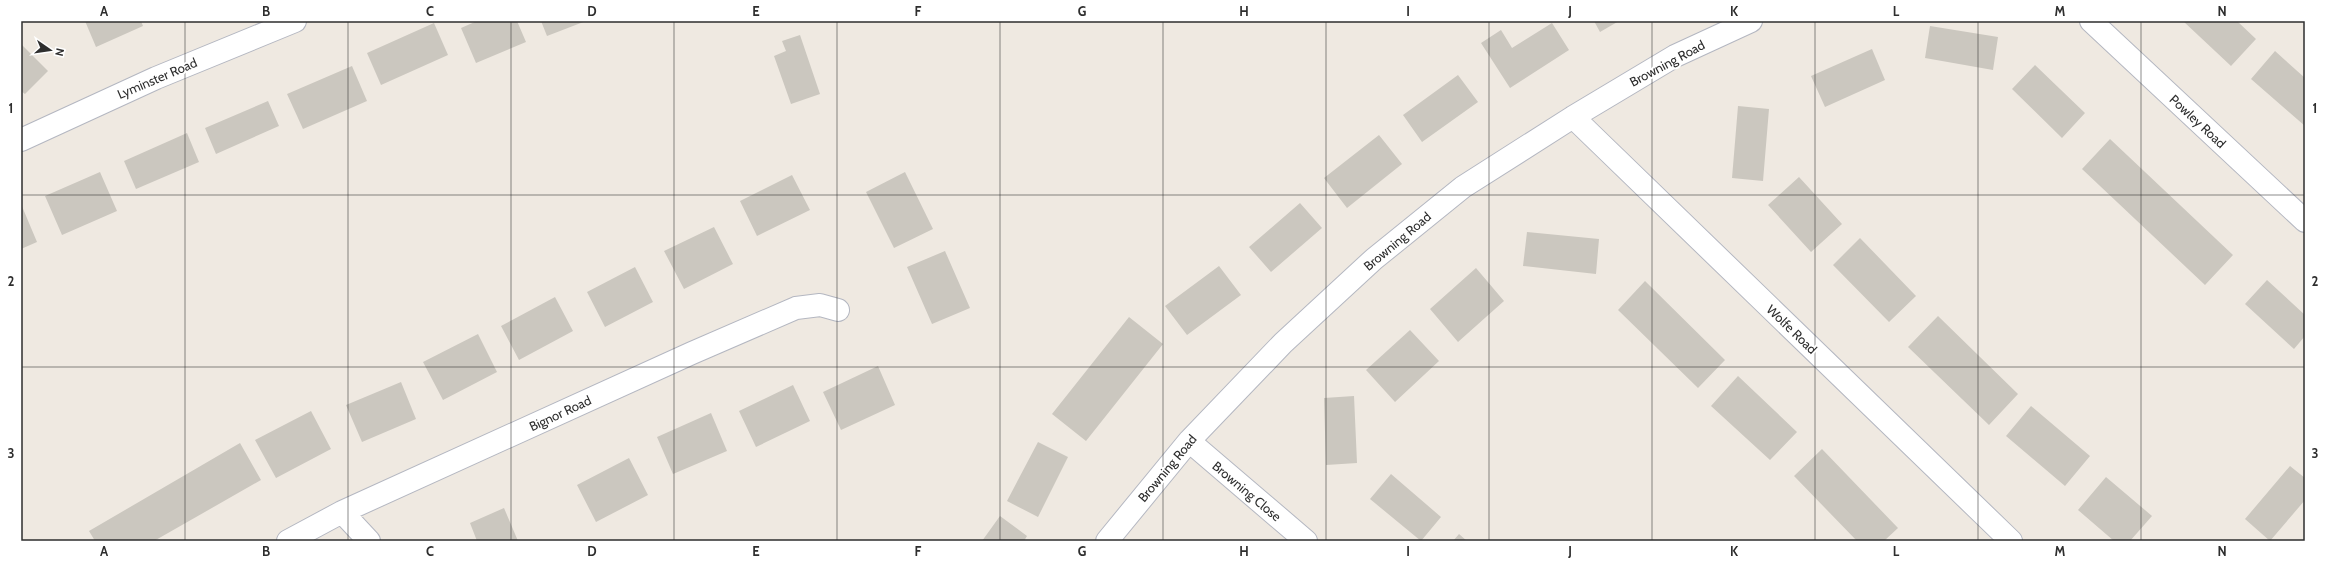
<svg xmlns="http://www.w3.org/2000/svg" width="2326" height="562" viewBox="0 0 2326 562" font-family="Cabin,sans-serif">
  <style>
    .building { fill: #cbc7bf }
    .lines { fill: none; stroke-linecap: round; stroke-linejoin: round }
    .minor-casing { stroke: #b4b7c1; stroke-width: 24 }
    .minor { stroke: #fff; stroke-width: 22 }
    .grid { fill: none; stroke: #2e2e2e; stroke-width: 1; stroke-opacity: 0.55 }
    .labels { text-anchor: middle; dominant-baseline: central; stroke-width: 4; stroke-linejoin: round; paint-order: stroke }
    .street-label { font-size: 13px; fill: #2e2e2e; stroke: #fff }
    .neatline { fill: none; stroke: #2e2e2e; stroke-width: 1.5 }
    .grid-label { font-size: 13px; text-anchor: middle; font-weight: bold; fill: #2e2e2e }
  </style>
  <rect width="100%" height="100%" fill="#efe9e1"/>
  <path class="building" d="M85 21H141L143 26 96 47Z
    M477 21H517L526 42 476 63 461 28Z
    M541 21H586L547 36Z
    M1594 21H1619L1600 32Z
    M2183 21H2237L2256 39 2231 66Z
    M434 23 448 55 381 85 367 53Z
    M1552 23 1569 50 1510 88 1481 43 1501 30 1512 48Z
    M1930 26 1998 37 1993 70 1925 58Z
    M800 35 820 94 791 104 774 56 786 51 782 41Z
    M21 44 48 71 25 94 21 91Z
    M1872 49 1885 80 1825 107 1811 76Z
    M2275 51 2305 78V126L2251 79Z
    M2035 65 2085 113 2062 138 2012 89Z
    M352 66 367 101 303 129 287 94Z
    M1458 75 1478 102 1422 142 1403 115Z
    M268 101 279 126 216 154 205 128Z
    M1738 106 1769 109 1763 181 1732 178Z
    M187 133 199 162 136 189 124 161Z
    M1379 135 1402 164 1347 208 1324 178Z
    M2110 139 2233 255 2205 285 2082 169Z
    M100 172 117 211 62 235 45 196Z
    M905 172 933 229 894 248 866 192Z
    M792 175 810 210 757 236 740 201Z
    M1799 177 1842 224 1811 252 1768 205Z
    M1300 203 1322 228 1271 272 1249 247Z
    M21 204 37 242 21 249Z
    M714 227 733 264 684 289 664 251Z
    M1527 232 1599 239 1596 274 1523 266Z
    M1860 238 1916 296 1889 322 1833 265Z
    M945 251 970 308 932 324 907 267Z
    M1219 266 1241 295 1187 335 1165 306Z
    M635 267 653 302 605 327 587 292Z
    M1476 268 1504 301 1458 342 1430 309Z
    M2267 280 2305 315V336L2294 349 2245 304Z
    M1645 281 1725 360 1698 388 1618 310Z
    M555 297 573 331 519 360 501 326Z
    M1938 316 2018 394 1989 425 1908 347Z
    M1129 317 1163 344 1086 441 1052 414Z
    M1410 330 1439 361 1395 402 1366 370Z
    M478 334 497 372 443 400 423 362Z
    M878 366 895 405 841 430 823 392Z
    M1738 376 1797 432 1770 460 1711 406Z
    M401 382 416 419 362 442 346 405Z
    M793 385 810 421 756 447 739 411Z
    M1354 396 1357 463 1326 465 1324 398Z
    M2031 406 2090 456 2065 486 2006 436Z
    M311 411 331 449 276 478 255 440Z
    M711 413 727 451 673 474 657 437Z
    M1038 442 1068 457 1038 517 1007 501Z
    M240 443 261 480 154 541H95L89 531Z
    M1822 449 1898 528 1884 541H1857L1794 476Z
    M629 458 648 495 596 522 577 485Z
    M2290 466 2305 478V500L2270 541 2245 519Z
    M1391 474 1441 517 1421 541 1370 499Z
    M2106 477 2152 516 2130 541H2114L2078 510Z
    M504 508 518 541H477L470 523Z
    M1000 516 1027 536 1024 541H982Z
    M1459 534 1467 541H1453Z"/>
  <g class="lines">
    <defs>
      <path id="minor" d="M2091 21 2305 221
        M1573 117 2011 541
        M21 140 156 78 295 21
        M1189 441 1306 541
        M342 512 369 541
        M288 541 342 512 692 353 796 308 820 305 838 310
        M1107 541 1189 441 1283 343 1374 259 1463 187 1573 117 1675 56 1751 21"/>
    </defs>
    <use href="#minor" class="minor-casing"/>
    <use href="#minor" class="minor"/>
  </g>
  <path class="grid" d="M185 21V541M348 21V541M511 21V541M674 21V541M837 21V541M1000 21V541M1163 21V541M1326 21V541M1489 21V541M1652 21V541M1815 21V541M1978 21V541M2141 21V541M21 195H2305M21 367H2305"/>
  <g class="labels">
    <g class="street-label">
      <text transform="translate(1667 63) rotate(-28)">Browning Road</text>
      <text transform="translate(157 78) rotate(-23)">Lyminster Road</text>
      <text transform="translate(2198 121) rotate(43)">Powley Road</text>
      <text transform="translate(1397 241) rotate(-40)">Browning Road</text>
      <text transform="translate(1792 329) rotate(44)">Wolfe Road</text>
      <text transform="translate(560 413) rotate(-25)">Bignor Road</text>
      <text transform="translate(1167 468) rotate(-50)">Browning Road</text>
      <text transform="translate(1247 491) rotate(40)">Browning Close</text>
    </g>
  </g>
  <rect width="2326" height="562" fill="none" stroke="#ffffff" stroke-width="44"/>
  <g transform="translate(50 50) rotate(103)" stroke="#ffffff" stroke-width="3" paint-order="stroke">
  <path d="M0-3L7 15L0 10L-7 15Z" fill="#2e2e2e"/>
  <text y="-6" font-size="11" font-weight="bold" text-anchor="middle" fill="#2e2e2e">N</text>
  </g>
  <rect x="22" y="22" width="2282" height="518" class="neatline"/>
  <g class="grid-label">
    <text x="104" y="16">A</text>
    <text x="266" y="16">B</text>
    <text x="430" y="16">C</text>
    <text x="592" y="16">D</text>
    <text x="756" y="16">E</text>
    <text x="918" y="16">F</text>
    <text x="1082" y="16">G</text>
    <text x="1244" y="16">H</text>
    <text x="1408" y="16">I</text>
    <text x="1570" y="16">J</text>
    <text x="1734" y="16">K</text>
    <text x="1896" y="16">L</text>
    <text x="2060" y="16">M</text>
    <text x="2222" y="16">N</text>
    <text x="11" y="113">1</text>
    <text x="2315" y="113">1</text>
    <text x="11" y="286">2</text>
    <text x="2315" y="286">2</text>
    <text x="11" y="458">3</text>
    <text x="2315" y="458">3</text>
    <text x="104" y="556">A</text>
    <text x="266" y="556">B</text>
    <text x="430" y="556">C</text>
    <text x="592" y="556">D</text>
    <text x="756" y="556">E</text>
    <text x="918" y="556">F</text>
    <text x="1082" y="556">G</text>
    <text x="1244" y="556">H</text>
    <text x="1408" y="556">I</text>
    <text x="1570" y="556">J</text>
    <text x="1734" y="556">K</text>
    <text x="1896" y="556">L</text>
    <text x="2060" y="556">M</text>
    <text x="2222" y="556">N</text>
  </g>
</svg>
